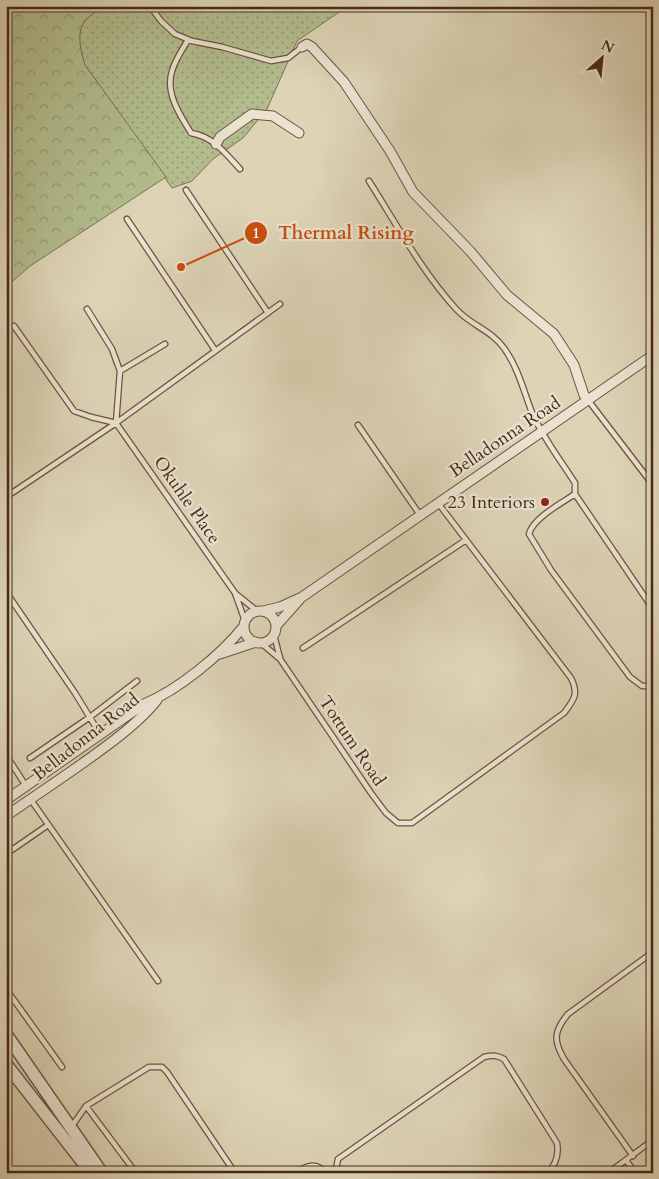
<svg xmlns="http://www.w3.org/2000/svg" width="659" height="1179" viewBox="0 0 659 1179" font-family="Cardo,serif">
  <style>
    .grass { fill: url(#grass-dots); stroke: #7e7253 }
    .forest { fill: url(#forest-crowns); stroke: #7e7253 }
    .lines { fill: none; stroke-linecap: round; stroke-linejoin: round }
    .service-casing { stroke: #6e5340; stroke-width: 7 }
    .minor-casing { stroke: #6e5340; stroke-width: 11 }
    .tertiary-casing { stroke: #6e5340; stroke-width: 14 }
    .service { stroke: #e9e3d0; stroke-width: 4.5 }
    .minor { stroke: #e9e3d0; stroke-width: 9 }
    .tertiary { stroke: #e9e3d0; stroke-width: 11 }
    .poi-dot { fill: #8f2418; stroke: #e9e3d0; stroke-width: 2 }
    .labels { text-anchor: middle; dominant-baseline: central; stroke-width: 4.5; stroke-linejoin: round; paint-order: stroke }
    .street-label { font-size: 18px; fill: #492819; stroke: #e9e3d0 }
    .poi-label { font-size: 18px; fill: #492819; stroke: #e9e3d0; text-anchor: end }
    .leader { fill: none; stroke: #c84f0f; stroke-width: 2 }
    .callout-dot { fill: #c84f0f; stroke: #e9e3d0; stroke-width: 2 }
    .mark-label { font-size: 15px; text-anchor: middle; font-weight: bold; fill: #fff }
    .callout-label { font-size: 19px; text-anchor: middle; font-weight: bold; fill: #c84f0f; stroke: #e9e3d0; stroke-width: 4.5; stroke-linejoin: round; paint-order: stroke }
  </style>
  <defs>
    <pattern id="grass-dots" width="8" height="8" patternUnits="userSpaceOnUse" patternTransform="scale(1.25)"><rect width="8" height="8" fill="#b2bc8d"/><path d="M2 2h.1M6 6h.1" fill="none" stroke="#939972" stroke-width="1.8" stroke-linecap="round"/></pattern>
    <pattern id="forest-crowns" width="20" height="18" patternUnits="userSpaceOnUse" patternTransform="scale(1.25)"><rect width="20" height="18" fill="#b2bc8d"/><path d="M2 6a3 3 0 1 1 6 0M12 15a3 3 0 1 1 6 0" fill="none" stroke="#939972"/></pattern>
  </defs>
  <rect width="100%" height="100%" fill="#ddd4b6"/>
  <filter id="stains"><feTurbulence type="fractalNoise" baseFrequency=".004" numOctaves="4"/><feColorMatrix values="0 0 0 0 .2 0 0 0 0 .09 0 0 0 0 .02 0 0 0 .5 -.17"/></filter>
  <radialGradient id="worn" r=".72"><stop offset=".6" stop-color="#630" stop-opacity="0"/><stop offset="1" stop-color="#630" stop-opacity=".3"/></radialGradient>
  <path class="grass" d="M103 6H348L297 41 267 109 243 138 213 159 192 181 172 188 85 65C81 51 76 35 84 22 87 17 98 11 103 6Z"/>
  <path class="forest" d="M6 6H103C98 11 87 17 84 22 76 35 81 51 85 65L166 177 30 266 6 287Z"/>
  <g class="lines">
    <defs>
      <path id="service" d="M150 6 161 21 175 34 192 41 222 47 271 61 288 58 302 47
        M188 40C182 50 175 60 172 71 165 93 180 115 191 133 214 137 225 153 240 169
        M369 181C397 225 422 272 457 310 471 325 492 331 504 348 519 369 524 393 533 415 544 439 561 461 575 483V494L653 609
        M186 190 268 313
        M127 219 215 350
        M87 309 112 349 120 371 116 423
        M14 326 74 411 91 417 116 423
        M120 371 165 344
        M588 400 653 485
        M116 423 235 593 245 621
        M358 425 420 515
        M575 494C562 503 533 518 529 534L551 570 630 677 642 686H653
        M6 497 116 423 280 304
        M6 592 75 693 100 734
        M236 594 257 611
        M274 635 280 658
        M261 643 280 659 371 793 386 813 398 823H412L564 713C574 700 579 694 571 678L438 503
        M303 648 466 540
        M6 755 26 786
        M30 758 90 717 137 681
        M31 800 158 981
        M6 854 48 825
        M6 989 62 1067
        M86 1106 136 1173
        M72 1126 86 1106 149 1067H162L167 1072 235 1173
        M633 1156 564 1059C553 1040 554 1031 568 1014L653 952
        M626 1160 635 1173
        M295 1173C305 1166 317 1161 325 1173
        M339 1173 336 1169 338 1159 484 1057C492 1055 497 1055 504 1059L557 1143C559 1155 556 1165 547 1173
        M608 1173 653 1140
        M640 1173H649"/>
      <path id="minor" d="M302 47 307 44 312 47 344 82 390 151 413 192 470 251 507 295 554 334 574 365 584 395 588 400
        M216 144 220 137 252 114 273 116 299 133
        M244 627a16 16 0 1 1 32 0a16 16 0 1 1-32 0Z
        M263 611 280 607 302 597 653 355
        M276 626 300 599
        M220 654 256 642
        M6 800 144 704C178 690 221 655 244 626
        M6 816C39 793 73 771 105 747 124 733 143 718 157 700"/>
      <path id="tertiary" d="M6 1034 102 1173
        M6 1064 91 1173"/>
    </defs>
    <use href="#service" class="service-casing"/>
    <use href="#minor" class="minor-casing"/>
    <use href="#tertiary" class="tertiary-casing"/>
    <use href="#service" class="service"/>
    <use href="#minor" class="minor"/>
    <use href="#tertiary" class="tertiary"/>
  </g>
  <circle class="poi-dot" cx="545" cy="502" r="5"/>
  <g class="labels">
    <g class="street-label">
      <text transform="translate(505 437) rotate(-34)">Belladonna Road</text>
      <text transform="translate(187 500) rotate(55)">Okuhle Place</text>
      <text transform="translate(86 737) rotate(-38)">Belladonna Road</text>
      <text transform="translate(352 741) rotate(56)">Tottum Road</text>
    </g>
    <g class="poi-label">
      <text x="535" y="502">23 Interiors</text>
    </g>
  </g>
  <path class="leader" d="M181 267L256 233"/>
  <g class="callout-dot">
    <circle cx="181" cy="267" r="5"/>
    <circle cx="256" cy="233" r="12"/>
  </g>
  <g class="mark-label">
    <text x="256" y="238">1</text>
  </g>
  <g class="callout-label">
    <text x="346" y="239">Thermal Rising</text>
  </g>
  <rect width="659" height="1179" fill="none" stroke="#ddd4b6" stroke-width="25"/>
  <rect x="8" y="8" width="644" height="1164" fill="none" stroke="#492819" stroke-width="2.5"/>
  <rect x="12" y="12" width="634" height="1154" fill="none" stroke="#492819"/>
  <g transform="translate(602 58) rotate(27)" stroke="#e9e3d0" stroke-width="4" paint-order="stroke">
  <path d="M0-4L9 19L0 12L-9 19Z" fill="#492819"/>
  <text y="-8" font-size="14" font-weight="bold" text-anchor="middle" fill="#492819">N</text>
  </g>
  <rect width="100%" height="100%" filter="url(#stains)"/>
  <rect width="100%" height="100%" fill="url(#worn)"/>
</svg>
